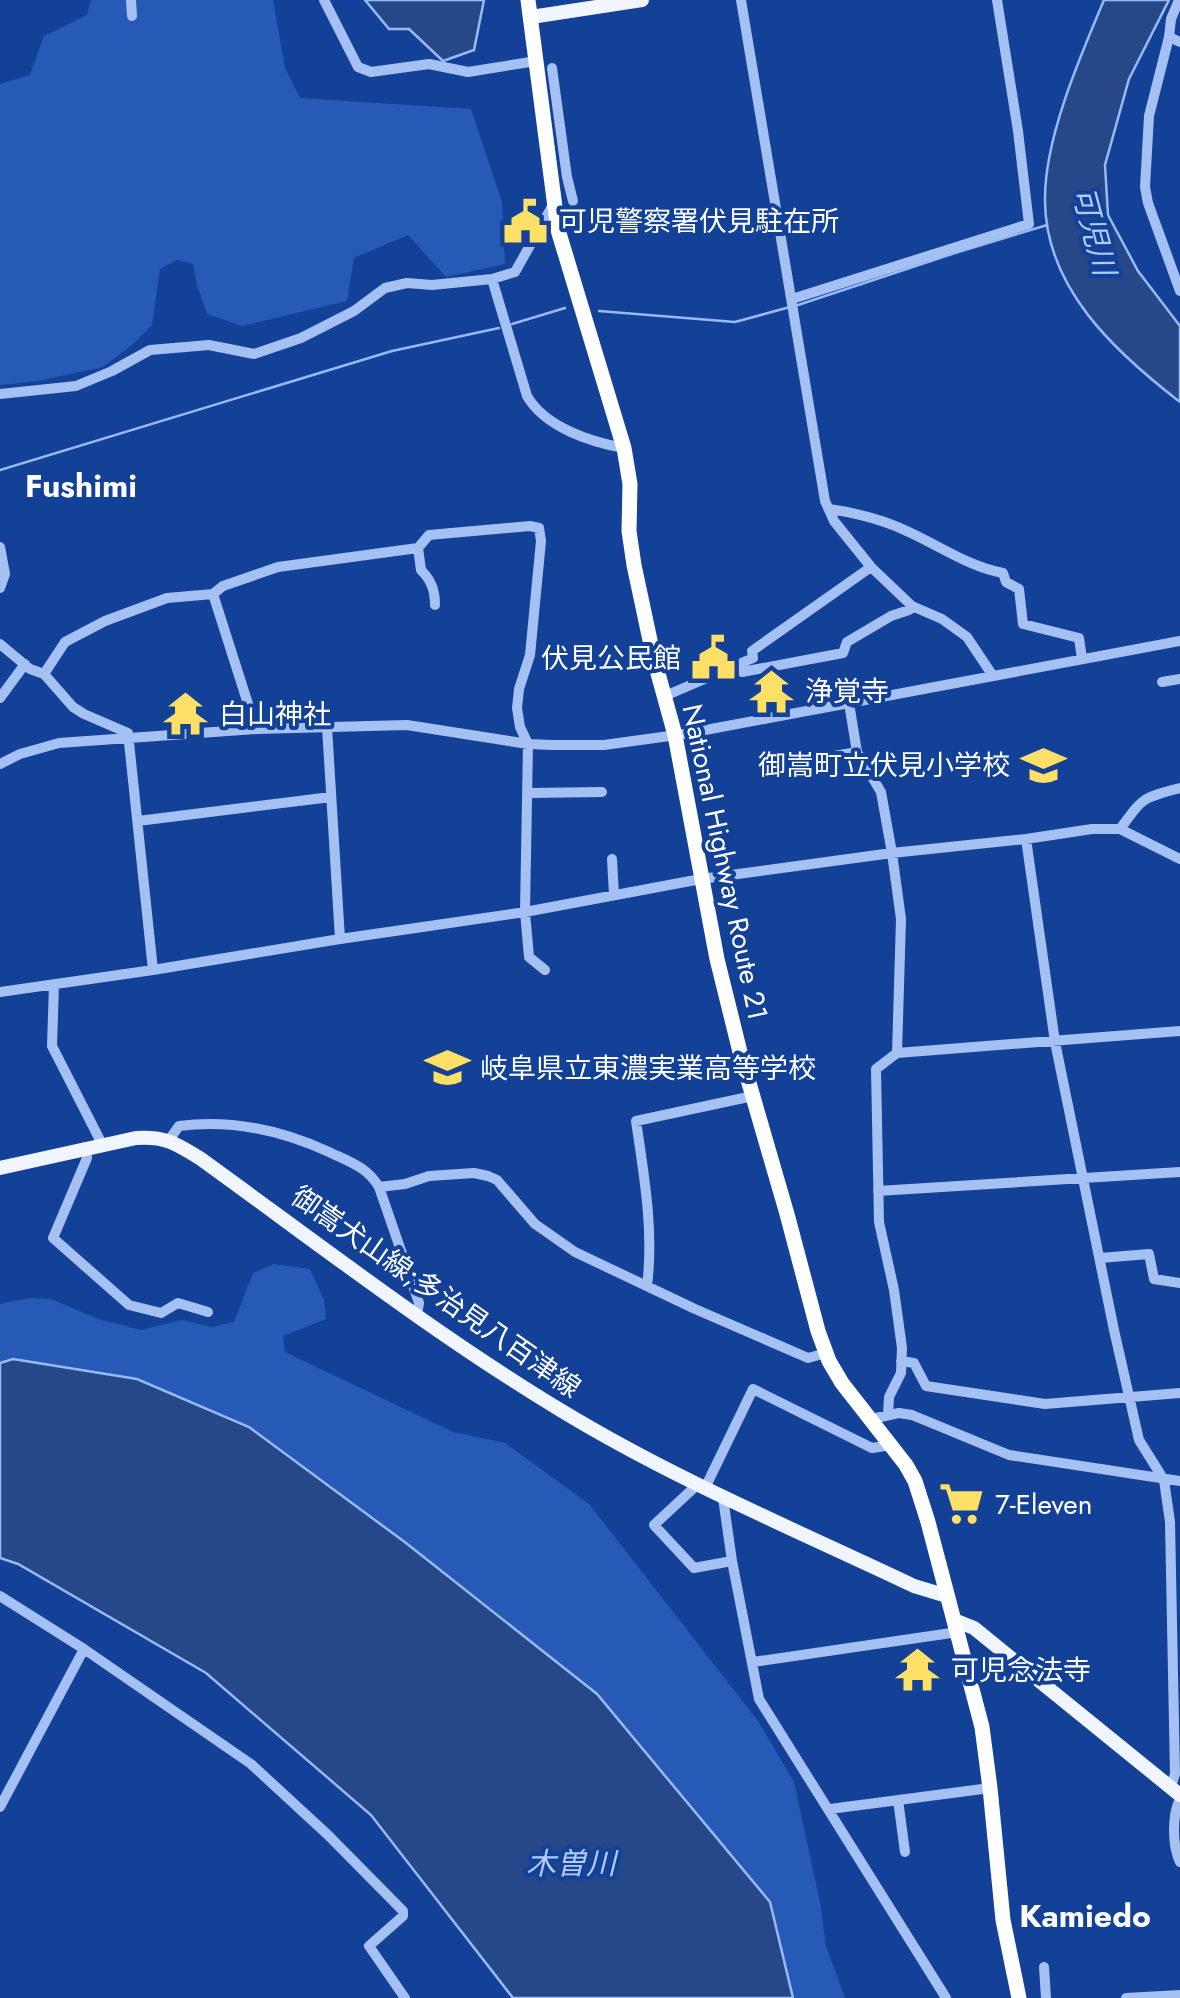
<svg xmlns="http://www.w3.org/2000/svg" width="1180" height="1998" viewBox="0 0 1180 1998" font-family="Jost,'Noto Sans JP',sans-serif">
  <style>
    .green { fill: #265ab6 }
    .water { fill: #264888; stroke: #97baf5; stroke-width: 2.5 }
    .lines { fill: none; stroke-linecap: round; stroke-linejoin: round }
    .stream { stroke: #97baf5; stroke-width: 2.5 }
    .minor { stroke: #a5c1f3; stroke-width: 10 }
    .major { stroke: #f0f5ff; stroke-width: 14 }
    .highway { stroke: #fff; stroke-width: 15 }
    .labels { text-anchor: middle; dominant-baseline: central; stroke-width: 8; stroke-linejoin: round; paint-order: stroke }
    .poi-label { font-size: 28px; fill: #fff; stroke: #134197; text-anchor: start }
    .street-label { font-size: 28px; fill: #fff; stroke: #134197 }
    .water-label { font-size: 30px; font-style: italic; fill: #b1ccf9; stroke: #134197 }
    .quarter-label { font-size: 32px; font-weight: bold; fill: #fff; stroke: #134197 }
  </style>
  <rect width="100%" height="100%" fill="#134197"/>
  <path class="green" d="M91 0H273L285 68 300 98 471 109 502 202 505 264 446 277 408 235 354 258 347 301 242 326 207 314 197 285 193 264 177 260 160 269 152 325 133 344 103 367 38 381 0 385V84L30 75 44 36 87 15Z
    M274 1264 310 1269 324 1300 326 1319 283 1336 285 1352 453 1432 505 1443 589 1504 758 1721 794 1782 820 1902 826 1946 845 1998H793L770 1902 406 1543 249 1427 137 1379 13 1360 0 1363V1304L29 1298 51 1299 98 1319 141 1330 182 1320 212 1327 234 1322 253 1273Z"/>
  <path class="water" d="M365 0H484L474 50 443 61 409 29H389Z
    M1104 0H1169L1129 79 1105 165 1108 215 1138 271 1180 326V402C1115 352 1044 287 1045 198 1045 137 1080 57 1104 0Z
    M13 1359 137 1379 249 1427 406 1543 597 1694 770 1902 793 1998H513L371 1815 206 1673 18 1564 0 1558V1363Z"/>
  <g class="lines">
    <path class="stream" d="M798 305 955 253 1047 225
      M599 311 735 322 790 307
      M512 324 565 308
      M0 470 392 351 499 328"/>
    <path class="minor" d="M131 0 132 16
      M324 0 358 67 371 72 429 64 468 72 536 61
      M741 0 825 501 834 521 871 567 912 606 942 619 967 637 993 676
      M1179 0 1171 19 1169 37 1180 42
      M1169 37 1149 116 1145 187 1148 203 1180 291
      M552 68 567 177 573 201
      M492 279 527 396C545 427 590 442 624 448
      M792 299 1029 224 1018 131 997 0
      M0 394 76 386 112 371 150 350 209 345 254 354 301 338 354 311 385 288 407 283 432 285 492 279 515 272 554 203
      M829 509C857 513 885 520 911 533 941 547 970 567 1003 573L1006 582 1019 589 1023 624 1079 638 1082 659
      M0 547 5 574 0 588
      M418 548 421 570C431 580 435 590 435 605
      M213 594 256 729
      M0 644 30 669 44 674 73 707 84 714 128 733 153 970
      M738 666 742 672 843 653 847 642 891 616 909 610 912 606
      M44 674 65 642 105 621 167 598 213 594 223 586 278 567 418 548 429 535 530 526 539 528 541 541 530 655 519 689 517 708 520 727 528 744 525 912 529 957 545 970
      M1162 682 1180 679
      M665 696 753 658 752 651 871 567
      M0 698 25 664
      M849 703 857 752 881 792 892 853 901 919 897 1053
      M327 727 340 939
      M0 764 20 754 59 743 256 729 407 725 528 744 553 745H604L684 734 1180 641
      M767 768 857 752
      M529 793 602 792
      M138 821 331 797
      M1120 829C1144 797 1141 798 1180 788
      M1026 839 1055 1042 1114 1330 1139 1440 1164 1480 1170 1522 1175 1774 1171 1787
      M612 859 614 895
      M54 985 52 1046 102 1144
      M0 992 153 970 340 939 525 912 701 879 892 853 1026 839 1092 829H1120L1180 859
      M169 1140 179 1126C232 1119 281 1130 329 1152 350 1162 367 1167 379 1187L405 1184 429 1176 474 1173 488 1176 497 1180 535 1224 575 1252 695 1309 808 1358 826 1353
      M86 1147 87 1158 53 1238 129 1305 161 1313 178 1303 208 1312
      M379 1187 419 1303 417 1314
      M878 1191 1180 1172
      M1100 1258 1149 1254 1154 1279 1180 1283
      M647 1286C654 1231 644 1175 636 1121L753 1096
      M901 1361 914 1363 926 1386 1045 1404 1180 1393
      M888 1415 889 1397 901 1373 902 1348 894 1290 879 1222 876 1069 897 1053 1180 1031
      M871 1419 899 1413 912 1415 1009 1455 1180 1481
      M698 1484 654 1525 694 1568 732 1561
      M705 1488 753 1389 872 1448 892 1445
      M723 1498 732 1561 759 1699 946 1998
      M0 1596 84 1649 251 1764 328 1835 403 1911V1916L369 1946 405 1998
      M753 1662 958 1632
      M1180 1799C1172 1815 1172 1845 1180 1862
      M898 1800 905 1852
      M0 1807 84 1649
      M830 1809 990 1788
      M1044 1967 1046 1998
      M1126 1998 1180 1995"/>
    <path class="major" d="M531 17 642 0
      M0 1168 136 1138C166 1136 177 1144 201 1159 320 1245 436 1335 562 1411 674 1479 796 1530 914 1586L947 1596
      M954 1620 974 1628 1180 1795"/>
    <path class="highway" d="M528 0 558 230 624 448 630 484 629 531 634 565 654 659 675 735 717 959 740 1052 787 1214 818 1331 829 1361 842 1383 906 1465 915 1481 928 1522 982 1727 990 1788 1003 1920 1019 1998"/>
  </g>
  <defs>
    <symbol id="civic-bare" viewBox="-9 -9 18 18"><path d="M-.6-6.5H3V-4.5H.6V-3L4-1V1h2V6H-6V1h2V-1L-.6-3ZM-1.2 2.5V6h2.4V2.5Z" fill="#ffe066" stroke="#134197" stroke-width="2.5" paint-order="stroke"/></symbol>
    <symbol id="temple-bare" viewBox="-9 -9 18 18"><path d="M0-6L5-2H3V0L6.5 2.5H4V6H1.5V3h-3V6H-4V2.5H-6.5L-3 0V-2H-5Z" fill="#ffe066" stroke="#134197" stroke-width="2.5" paint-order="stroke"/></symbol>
    <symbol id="school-bare" viewBox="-9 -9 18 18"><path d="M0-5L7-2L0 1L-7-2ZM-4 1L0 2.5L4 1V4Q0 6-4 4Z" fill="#ffe066" stroke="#134197" stroke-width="2.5" paint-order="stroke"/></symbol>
    <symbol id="supermarket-bare" viewBox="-9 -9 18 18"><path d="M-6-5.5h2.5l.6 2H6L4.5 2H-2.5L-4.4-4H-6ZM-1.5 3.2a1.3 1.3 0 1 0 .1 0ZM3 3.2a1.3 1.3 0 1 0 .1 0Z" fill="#ffe066" stroke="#134197" stroke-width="2.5" paint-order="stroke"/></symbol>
  </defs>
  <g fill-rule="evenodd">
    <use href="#civic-bare" x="494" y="190" width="63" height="63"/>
    <use href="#civic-bare" x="682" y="626" width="63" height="63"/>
    <use href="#temple-bare" x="740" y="660" width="63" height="63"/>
    <use href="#temple-bare" x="154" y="682" width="63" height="63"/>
    <use href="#school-bare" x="1012" y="734" width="63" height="63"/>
    <use href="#school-bare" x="416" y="1036" width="63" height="63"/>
    <use href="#supermarket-bare" x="930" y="1472" width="63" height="63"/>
    <use href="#temple-bare" x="886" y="1638" width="63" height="63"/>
  </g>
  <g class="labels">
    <g class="poi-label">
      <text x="559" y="221">可児警察署伏見駐在所</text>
      <text x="681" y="658" text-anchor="end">伏見公民館</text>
      <text x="805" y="691">浄覚寺</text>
      <text x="219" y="714">白山神社</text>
      <text x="1010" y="765" text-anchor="end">御嵩町立伏見小学校</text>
      <text x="480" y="1068">岐阜県立東濃実業高等学校</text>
      <text x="995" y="1504">7-Eleven</text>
      <text x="951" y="1670">可児念法寺</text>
    </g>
    <g class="street-label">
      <text transform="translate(725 862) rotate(78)">National Highway Route 21</text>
      <text transform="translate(436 1292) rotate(35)">御嵩犬山線;多治見八百津線</text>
    </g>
    <g class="water-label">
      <text transform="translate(1094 231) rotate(75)">可児川</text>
      <text x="571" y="1863">木曽川</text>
    </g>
    <g class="quarter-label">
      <text x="81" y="486">Fushimi</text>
      <text x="1085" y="1916">Kamiedo</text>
    </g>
  </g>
</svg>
